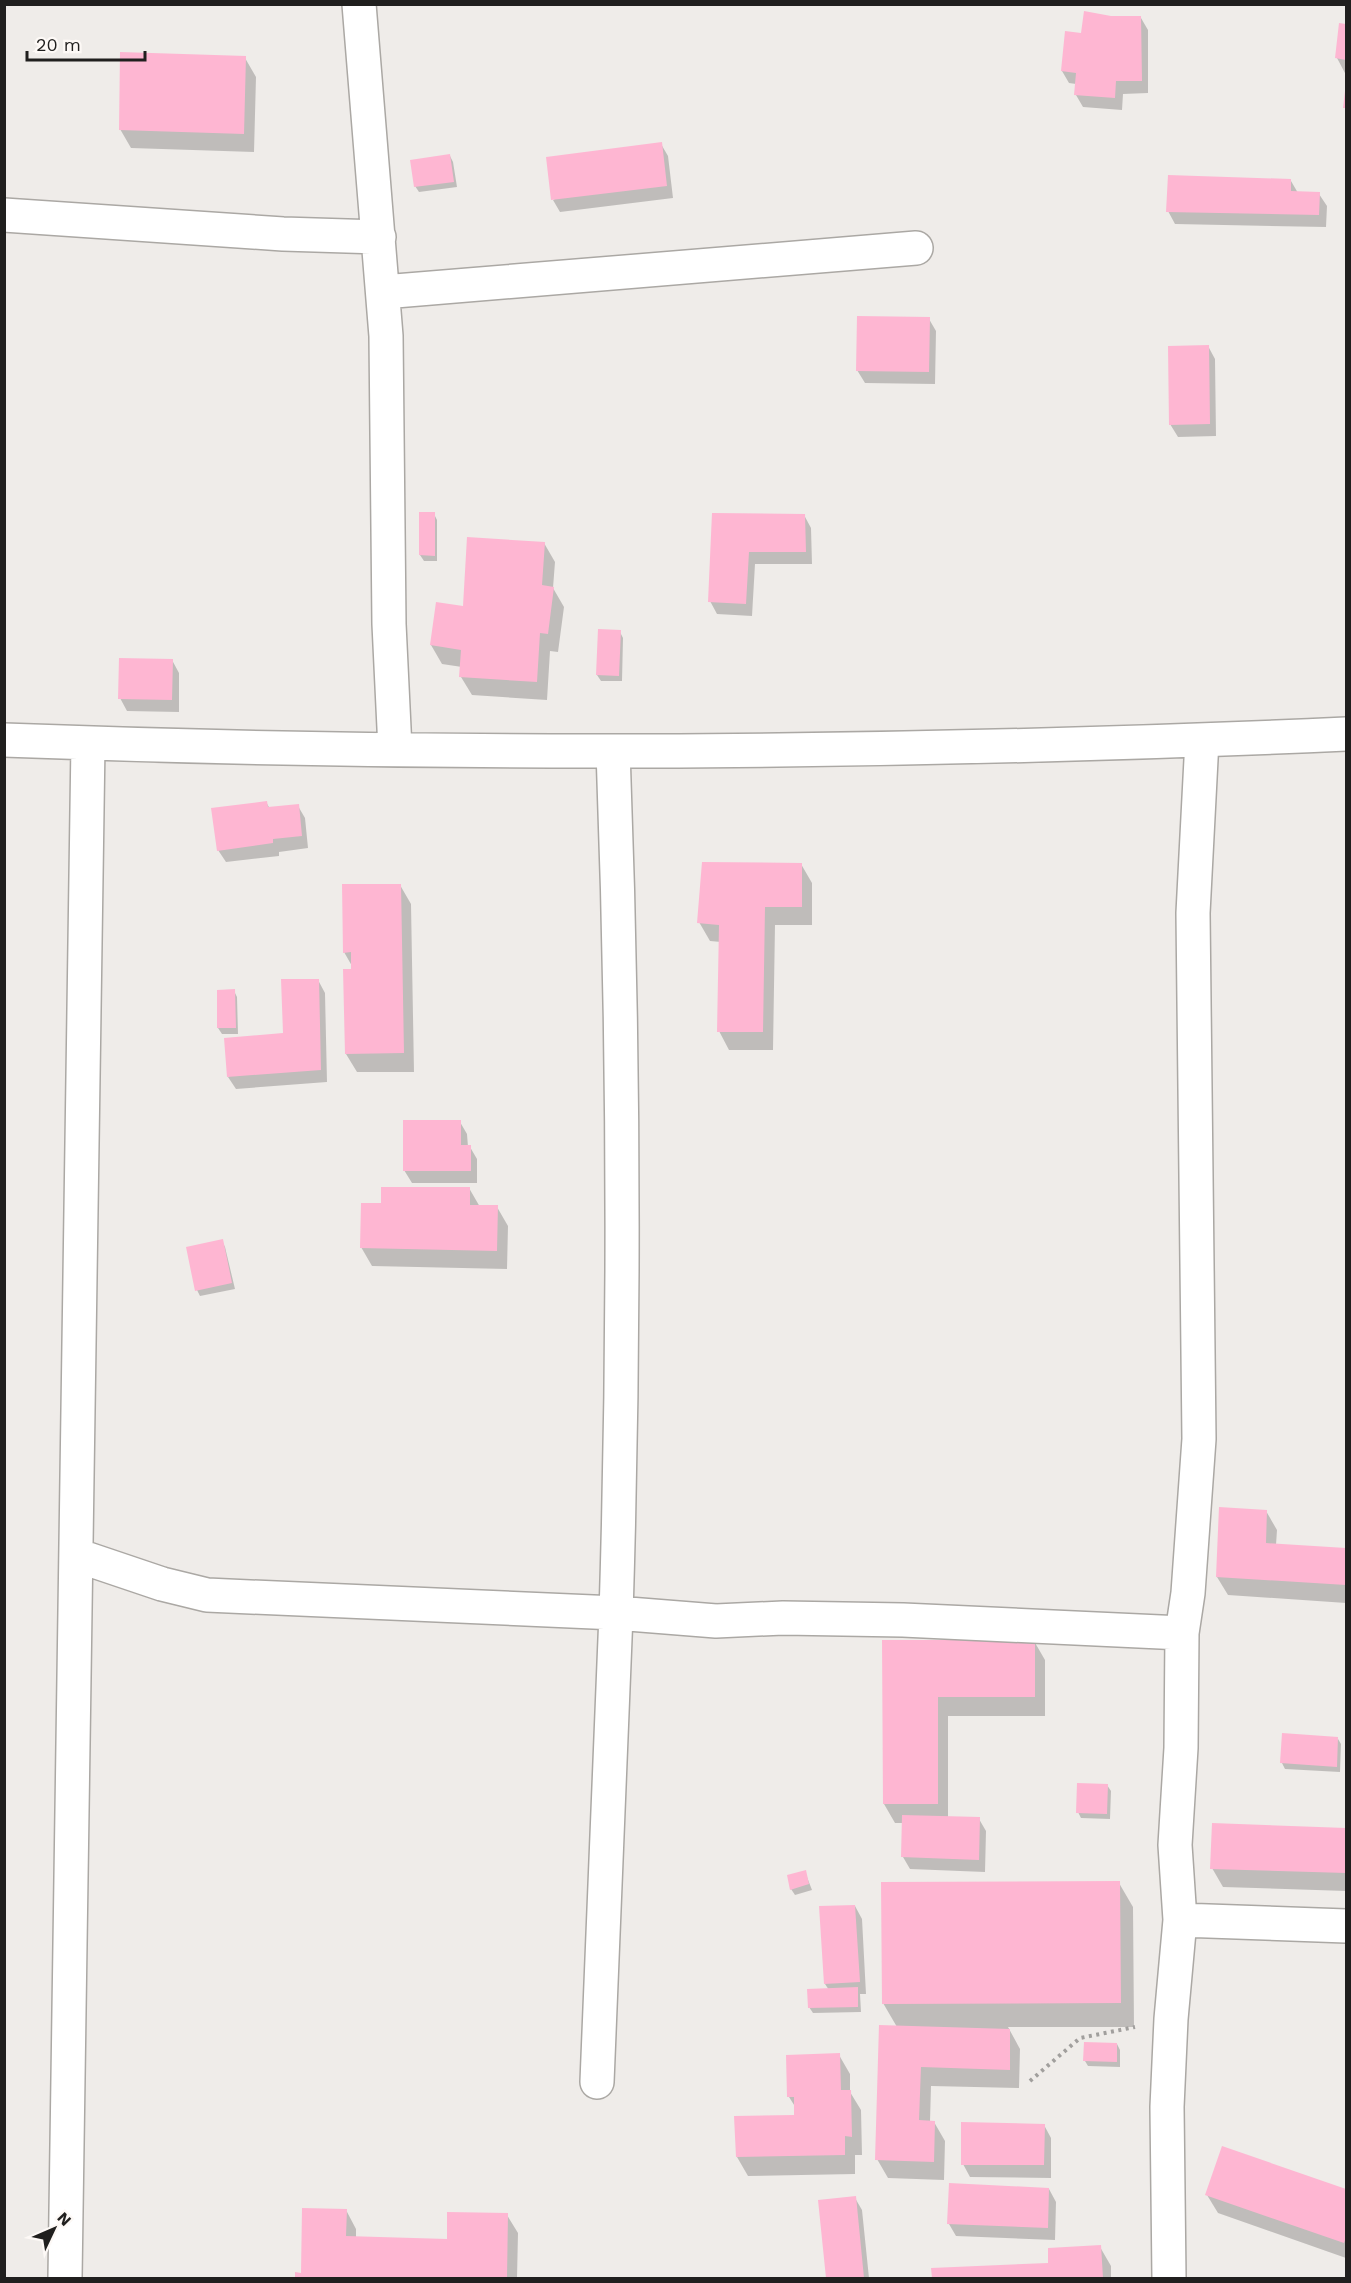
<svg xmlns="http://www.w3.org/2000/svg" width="1351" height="2283" viewBox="0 0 1351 2283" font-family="'Work Sans',sans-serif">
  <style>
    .shadow { fill: #0003 }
    .building { fill: #feb6d2 }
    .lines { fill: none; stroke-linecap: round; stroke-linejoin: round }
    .minor-casing { stroke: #aba8a4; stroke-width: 36 }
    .path { stroke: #a19f9d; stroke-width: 4; stroke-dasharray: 3 4.5; stroke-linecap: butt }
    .minor { stroke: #fff; stroke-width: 33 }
  </style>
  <rect width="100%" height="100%" fill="#efece9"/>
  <path class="shadow" d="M1111 18H1141L1148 30V93L1123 94 1122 110 1083 107 1076 95V84L1069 83 1062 71 1083 35Z
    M1341 25H1346V75L1337 58Z
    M245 58 256 77 254 152 131 148 120 129Z
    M661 144 668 156 673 198 560 212 553 200Z
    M450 156 453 162 457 187 419 192 415 186Z
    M1291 181 1298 193 1319 194 1327 206 1326 227 1175 224 1168 211Z
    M929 319 936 331 935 384 865 383 857 370Z
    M1208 346 1215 359 1216 436 1178 437 1170 424Z
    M434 514 437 520V561H424L420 555Z
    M714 514 804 515 811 528 812 564H755L752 616 717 614 710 601Z
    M544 543 555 562 553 588 564 607 558 652 550 651 547 700 472 695 461 677 462 667 442 664 431 645 464 607Z
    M620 632 623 638 622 681H601L597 675Z
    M172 660 179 673V712L127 711 120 698Z
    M266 802 270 809 298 806 305 818 308 848 279 852V856L226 862 218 850Z
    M801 864 812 883V925H775L773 1050H729L719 1031 721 942 710 941 699 922Z
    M400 885 411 904 414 1072H357L346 1054 352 966 344 952Z
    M318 980 325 993 327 1082 236 1089 228 1077 284 1035Z
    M234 991 237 997 238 1034H222L218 1028Z
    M460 1122 467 1134 468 1147H470L477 1159V1183H412L404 1170Z
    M469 1188 480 1207H497L508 1226 507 1269 372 1266 361 1247 382 1204Z
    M222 1241 225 1247 235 1289 200 1296 197 1290Z
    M1266 1511 1277 1530 1276 1545 1346 1549V1603L1228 1595 1217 1577Z
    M883 1641H1034L1045 1660V1716H948V1818L979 1819 986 1831 985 1872 910 1869 903 1857V1823H895L884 1804Z
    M1338 1739 1341 1744 1340 1772 1285 1769 1282 1763Z
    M1107 1785 1111 1791 1110 1819 1081 1818 1078 1812Z
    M1213 1825 1346 1829V1891L1223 1887 1212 1868Z
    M805 1872 812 1890 795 1895 791 1889Z
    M1119 1883 1133 1907 1134 2027H1008L1020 2049 1019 2088 931 2086 930 2122H934L945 2141 944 2180 888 2178 877 2159 897 2027 883 2003Z
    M855 1906 862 1919 866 1994H860L861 2012 813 2013 809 2007 829 1990 825 1984Z
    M1117 2044 1120 2050V2067L1088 2066 1085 2061Z
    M839 2055 850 2074V2092L861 2110 862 2155H855V2174L748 2176 737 2157 736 2118 796 2117V2108L789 2097Z
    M1044 2125 1051 2138V2178L970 2177 963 2164Z
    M1223 2148 1346 2191V2258L1218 2213 1207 2195Z
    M1049 2189 1056 2202 1055 2240 956 2236 949 2224Z
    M855 2198 862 2210 869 2278H828L820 2201Z
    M346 2210 356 2229V2238L448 2241 507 2215 518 2233 517 2278H296V2274H302Z
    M1100 2247 1111 2266V2278H933V2270L1050 2264Z"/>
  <path class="building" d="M1084 11 1111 16H1141L1142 81H1116L1115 98 1074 95 1076 73 1061 71 1065 31 1081 33Z
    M1339 23 1346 24V60L1335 58Z
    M120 52 246 56 244 134 119 130Z
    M1345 91H1346V108H1343Z
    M662 142 667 186 551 200 546 157Z
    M450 154 454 182 414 187 410 160Z
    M1168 175 1291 179V191L1320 192 1319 215 1166 212Z
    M857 316 930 317 929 372 856 371Z
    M1209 345 1210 424 1169 425 1168 346Z
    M419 512H435V556L419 555Z
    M712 513 805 514 806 552H749L746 604 708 602Z
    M467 537 545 542 542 585 554 587 548 634 540 633 537 682 459 677 461 650 430 645 436 602 463 606Z
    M598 629 621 630 619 676 596 675Z
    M119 658 173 659 172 700 118 699Z
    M267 801 268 807 299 804 302 836 273 839V843L217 851 211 808Z
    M702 862 802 863V907H765L763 1032H717L719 925 697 923Z
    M342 884H401L404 1053 345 1054 343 969H351V952L343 953Z
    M281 979H319L321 1070 227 1077 224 1038 283 1033Z
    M235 989 236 1028H217V990Z
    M403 1120H461V1145H471V1171H403Z
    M381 1187H470V1205H498L497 1251 360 1248 361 1203H381Z
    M223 1239 232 1283 195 1291 186 1247Z
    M1219 1507 1267 1510 1266 1543 1346 1548V1585L1216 1577Z
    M882 1640H1035V1697H938V1804H883Z
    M1282 1733 1338 1737 1337 1767 1280 1763Z
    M1077 1783 1108 1784 1107 1814 1076 1813Z
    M902 1815 980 1817 979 1860 901 1857Z
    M1212 1823 1346 1828V1873L1210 1869Z
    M806 1870 809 1884 790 1890 787 1875Z
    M1120 1881 1121 2003 882 2004 881 1882Z
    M855 1905 860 1982 824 1984 819 1906Z
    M858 1987V2007L808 2008 807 1989Z
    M879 2025 1010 2029V2070L921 2067 919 2120 935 2121 934 2162 875 2160Z
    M1084 2042 1117 2043V2062L1083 2061Z
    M840 2053 841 2090H851L852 2137 845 2136V2155L736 2157 734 2116 794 2115V2097H787L786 2055Z
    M961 2122 1045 2124 1044 2165H961Z
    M1222 2146 1346 2189V2237L1344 2243 1205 2195Z
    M949 2183 1049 2188 1048 2228 947 2224Z
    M856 2196 864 2278H826L818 2200Z
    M302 2208 347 2209 346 2236 447 2239V2212L508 2213 507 2278H295V2272L301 2273Z
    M1101 2245 1103 2278H932L931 2268 1048 2263V2248Z"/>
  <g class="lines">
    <defs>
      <path id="minor" d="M359 4 386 336 389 624 395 749
        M4 215 283 234 379 237
        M383 292 916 248
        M4 740C452 757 900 754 1346 734
        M76 1555 162 1584 207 1595 616 1613 716 1621 783 1618 903 1620 1182 1633
        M1180 1920 1346 1926
        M597 2082C602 1926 611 1770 616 1614 625 1327 624 1039 613 752
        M65 2278 88 743
        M1169 2278 1167 2107 1171 2019 1180 1920 1175 1845 1181 1748 1182 1633 1188 1593 1199 1439 1193 913 1202 740"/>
    </defs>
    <use href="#minor" class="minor-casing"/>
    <path class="path" d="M1030 2081 1080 2038 1135 2027"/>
    <use href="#minor" class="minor"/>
  </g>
  <rect width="1351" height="2283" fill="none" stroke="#201f1e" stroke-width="12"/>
  <g transform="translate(54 2229) rotate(46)" stroke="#fdf9f6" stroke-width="4.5" paint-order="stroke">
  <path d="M0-4.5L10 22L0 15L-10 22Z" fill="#201f1e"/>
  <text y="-9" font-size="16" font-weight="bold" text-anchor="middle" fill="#201f1e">N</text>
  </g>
  <path d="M27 51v9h118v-9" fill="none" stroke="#201f1e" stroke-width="3"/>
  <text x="36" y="51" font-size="18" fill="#201f1e" stroke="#fdf9f6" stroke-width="4.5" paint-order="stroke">20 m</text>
</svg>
